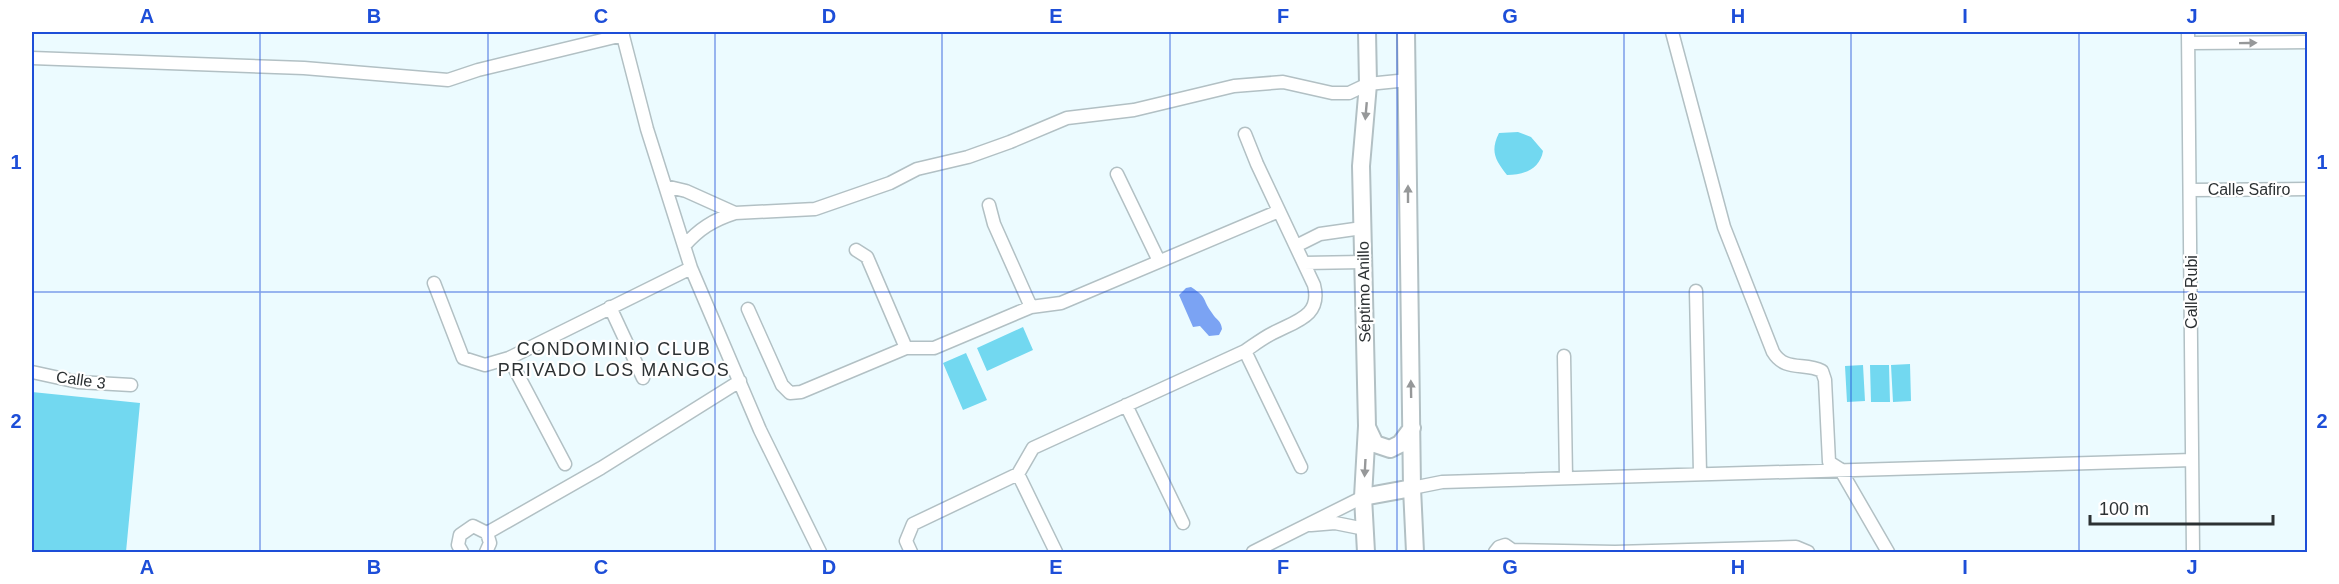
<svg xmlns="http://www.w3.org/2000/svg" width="2339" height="584" viewBox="0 0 2339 584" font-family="Helvetica,sans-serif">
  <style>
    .green { fill: #72d8f0 }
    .water { fill: #7ba3f3 }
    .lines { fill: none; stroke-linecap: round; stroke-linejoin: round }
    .street-casing { stroke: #b2c0c4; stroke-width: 15 }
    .secondary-casing { stroke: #b2c0c4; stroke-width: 20 }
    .street { stroke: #fff; stroke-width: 12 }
    .secondary { stroke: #fff; stroke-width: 16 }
    .oneway { fill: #969899 }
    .grid { fill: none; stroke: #1d4ed8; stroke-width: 1.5; stroke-opacity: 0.55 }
    .labels { text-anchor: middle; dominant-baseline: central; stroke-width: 4.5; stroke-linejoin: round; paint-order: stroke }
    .street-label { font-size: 16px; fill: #2c3133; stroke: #fff }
    .neighbourhood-label { font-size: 18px; letter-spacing: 1.5px; fill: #2c3133; stroke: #fff }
    .neatline { fill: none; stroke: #1d4ed8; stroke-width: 2 }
    .grid-label { font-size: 20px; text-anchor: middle; font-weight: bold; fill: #1d4ed8 }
  </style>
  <rect width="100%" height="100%" fill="#ecfbff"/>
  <path class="green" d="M1518 132 1531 137 1543 151C1540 169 1524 175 1507 175 1495 160 1490 151 1499 133Z
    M1023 327 1033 350 987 371 977 348Z
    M966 353 987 400 963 410 943 363Z
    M1910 364 1911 401 1893 402 1891 365Z
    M1863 365 1865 401 1847 402 1845 366Z
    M1870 365H1889L1890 402H1871Z
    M32 392 140 403 126 552H32Z"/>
  <path class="water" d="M1191 287C1209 299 1201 298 1212 313 1216 320 1221 320 1222 329L1219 335 1209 336 1200 326 1193 327 1179 295 1186 288Z"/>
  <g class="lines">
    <defs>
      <path id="street" d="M622 32 647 129 691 268 760 430 820 552
        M1672 32 1724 227 1773 352C1785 372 1804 362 1822 371L1825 380 1829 462 1840 469 1888 552
        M2188 32 2193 552
        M2189 43 2308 42
        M32 58 304 68 448 80 478 70 623 35
        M1117 174 1159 261
        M665 186 686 191 735 213 815 209 890 183 917 169 968 157 1010 142 1067 118 1134 110 1234 86 1283 82 1332 93H1349L1368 84 1408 80
        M2190 190 2308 189
        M989 205 994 224 1031 307
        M684 246C699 229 713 220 735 213
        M1296 246 1320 234 1362 228
        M856 250 867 257 906 348
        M1304 263 1363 262
        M434 283 463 358 485 365 509 358 691 268
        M1696 291 1700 473
        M610 307 643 378
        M748 309 782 385 790 393 801 392 906 348H934L1031 307 1061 303 1279 211
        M1245 351 1301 467
        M1564 356 1566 478
        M509 358 565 464
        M32 372 78 382 131 385
        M1126 405 1183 523
        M1018 474 1056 552
        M1412 488 1442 482 2192 460
        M1311 525 1335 523 1365 529
        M487 533 601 468 740 381
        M1514 550 1615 552 1796 547 1808 552
        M462 552 458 545 460 535 473 526 487 533 490 543 486 552
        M911 552 906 541 913 524 1018 474 1033 448 1245 351C1254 345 1263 338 1273 333 1296 321 1322 316 1314 285L1257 164 1245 134
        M1253 552 1363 497
        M1495 552 1499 547 1505 545 1515 552"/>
      <path id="secondary" d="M1406 32 1412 488 1415 552
        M1367 427 1375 444 1390 449 1400 444 1412 428
        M1363 497 1412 488
        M1366 552 1363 497 1367 426 1361 166 1368 84 1367 32"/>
    </defs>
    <use href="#street" class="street-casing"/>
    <use href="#secondary" class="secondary-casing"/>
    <use href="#street" class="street"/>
    <use href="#secondary" class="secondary"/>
  </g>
  <defs><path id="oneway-solid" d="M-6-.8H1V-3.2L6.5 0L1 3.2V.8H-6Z" transform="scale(1.5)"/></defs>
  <g class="oneway">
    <use href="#oneway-solid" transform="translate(2248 43) rotate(-1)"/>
    <use href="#oneway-solid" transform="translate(1366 111) rotate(95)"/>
    <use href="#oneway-solid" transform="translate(1408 194) rotate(-90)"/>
    <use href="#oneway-solid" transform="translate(1411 389) rotate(-91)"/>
    <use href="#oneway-solid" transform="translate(1365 468) rotate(93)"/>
  </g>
  <path class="grid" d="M260 32V552M488 32V552M715 32V552M942 32V552M1170 32V552M1397 32V552M1624 32V552M1851 32V552M2079 32V552M32 292H2308"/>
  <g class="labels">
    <g class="street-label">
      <text x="2249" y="189">Calle Safiro</text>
      <text transform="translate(1364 292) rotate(-91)">Séptimo Anillo</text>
      <text transform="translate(2191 292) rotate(-90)">Calle Rubi</text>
      <text transform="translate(81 380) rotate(8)">Calle 3</text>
    </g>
    <g class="neighbourhood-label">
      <text x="614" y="349">CONDOMINIO CLUB<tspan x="614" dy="21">PRIVADO LOS MANGOS</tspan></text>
    </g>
  </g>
  <rect width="2339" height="584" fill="none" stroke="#ffffff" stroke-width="66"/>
  <path d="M2090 515v9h183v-9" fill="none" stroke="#2c3133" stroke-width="3"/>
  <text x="2099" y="515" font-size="18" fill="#2c3133" stroke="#ffffff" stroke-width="4.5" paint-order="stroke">100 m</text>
  <rect x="33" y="33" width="2273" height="518" class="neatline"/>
  <g class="grid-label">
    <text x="147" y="23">A</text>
    <text x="374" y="23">B</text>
    <text x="601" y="23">C</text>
    <text x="829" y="23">D</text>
    <text x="1056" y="23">E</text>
    <text x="1283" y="23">F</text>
    <text x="1510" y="23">G</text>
    <text x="1738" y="23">H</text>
    <text x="1965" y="23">I</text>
    <text x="2192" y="23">J</text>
    <text x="16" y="169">1</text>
    <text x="2322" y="169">1</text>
    <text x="16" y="428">2</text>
    <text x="2322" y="428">2</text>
    <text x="147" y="574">A</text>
    <text x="374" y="574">B</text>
    <text x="601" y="574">C</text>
    <text x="829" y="574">D</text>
    <text x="1056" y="574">E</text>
    <text x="1283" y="574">F</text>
    <text x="1510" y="574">G</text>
    <text x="1738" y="574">H</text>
    <text x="1965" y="574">I</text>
    <text x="2192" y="574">J</text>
  </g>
</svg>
